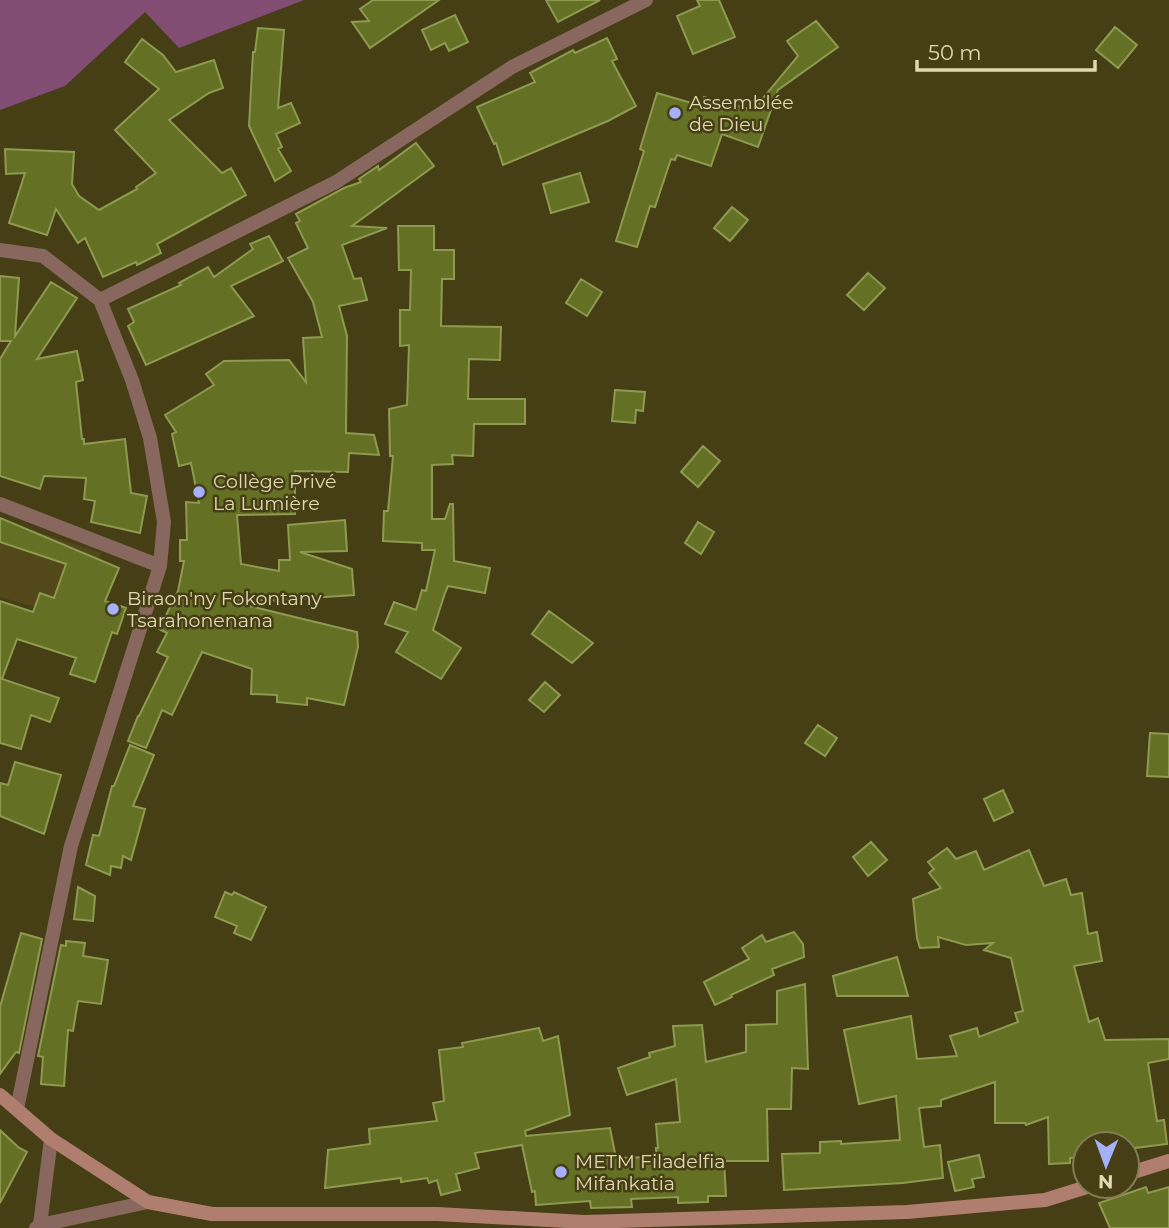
<svg xmlns="http://www.w3.org/2000/svg" width="1169" height="1228" viewBox="0 0 1169 1228" font-family="Montserrat,sans-serif">
  <style>
    .built { fill: #524819 }
    .green { fill: #814d73 }
    .building { fill: #647024; stroke: #8d9a50; stroke-width: 2 }
    .lines { fill: none; stroke-linecap: round; stroke-linejoin: round }
    .minor { stroke: #87675e; stroke-width: 14 }
    .secondary { stroke: #b07e6e; stroke-width: 14 }
    .poi-dot { fill: #a6b1fc; stroke: #463e14; stroke-width: 2.5 }
    .labels { text-anchor: middle; dominant-baseline: central; stroke-width: 5; stroke-linejoin: round; paint-order: stroke }
    .poi-label { font-size: 19px; fill: #e1d9b4; stroke: #463e14; text-anchor: start }
  </style>
  <rect width="100%" height="100%" fill="#463e14"/>
  <path class="built" d="M0 519 101 553 76 630 35 607 0 597Z"/>
  <path class="green" d="M0 0H304L179 48 145 12 65 86 0 110Z"/>
  <path class="building" d="M373 0H439L370 48 352 22 369 21 360 9Z
    M546 0H600L558 22Z
    M697 0H719L735 37 693 54 677 16 700 6Z
    M455 15 468 42 449 51 445 43 431 50 422 30Z
    M816 21 838 47 778 90 758 147 722 134 711 166 677 155 675 160 671 159 655 207 650 206 637 247 616 241 644 151 640 149 657 93 702 106 704 97 753 110 798 56 787 41Z
    M1115 27 1137 45 1118 68 1096 50Z
    M258 28 284 30 278 108 291 103 300 123 276 134 282 147 278 149 291 171 275 181 249 126 253 52H255Z
    M607 38 617 59 612 61 636 106 608 121 503 165 496 143 494 144 477 107 535 82 530 73 573 50 575 53Z
    M142 39 163 55 176 72 214 60 223 88 209 93 169 120 222 173 231 168 246 195 157 244 161 253 137 265 136 262 103 277 85 238 78 243 56 209 47 235 9 223 25 173 6 174 5 149 74 152 72 184 79 196 99 210 137 189 136 187 156 173 115 130 159 89 125 62Z
    M416 143 434 166 352 226 387 228 342 245 354 279 361 278 367 300 339 306 347 336 346 433 374 435 379 455 349 453 348 472 295 471V514L237 515 241 564 279 571V560H290L288 525 345 520 347 551 300 552 352 569 354 595 237 603 357 632 358 647 344 705 307 698V705L277 702V695L251 694 252 669 202 652 172 715 162 710 146 748 128 741 138 716H139L168 657 157 652 167 633 159 629 178 591 184 561H180V540H187L186 502 199 503 191 463 179 466 172 434 176 432 165 415 214 385 206 374 224 361 289 360 306 382 303 338 322 337 313 302 288 258 308 248 296 223 300 221 296 214 344 188 361 182 359 179 378 166 379 170Z
    M580 173 589 202 551 213 543 184Z
    M732 207 748 220 730 241 714 228Z
    M398 226H434V250H454V279H442L441 326 501 327 500 360 469 359 468 399H525V424H474L473 456 452 455 453 464 432 465V519H445L450 504H453L454 561 490 568 485 593 448 586 445 593 433 630 461 648 441 679 396 652 408 632 385 624 394 602 416 610 422 590 426 591 435 550H422V543L383 541 384 511H388L393 456H390L389 409 407 405 409 345 400 346V310H410L411 270H399Z
    M269 236 283 261 231 286 254 316 146 365 128 326 134 322 128 309 181 285 179 283 208 267 214 277 253 249 250 244Z
    M868 273 885 288 864 310 847 295Z
    M0 276 19 278 15 336 51 282 77 298 37 359 77 351 83 380 76 382 82 439H84V444L125 439 131 493 147 496 140 533 91 522 95 501 84 499 86 478 44 476 40 489 0 476V359L11 341H0Z
    M581 279 602 292 587 316 566 303Z
    M615 390 645 392 643 411 636 410 635 423 612 421Z
    M703 446 720 461 698 487 681 472Z
    M0 518 119 568 105 601 126 608 117 634 112 632 95 682 70 674 76 658 17 639 2 679 59 698 50 722 31 715 21 749 0 743V601L33 612 40 593 54 598 66 564 0 542Z
    M698 522 714 532 701 554 685 543Z
    M549 611 593 643 572 663 532 634Z
    M545 682 560 695 544 712 529 700Z
    M818 725 837 738 825 756 805 743Z
    M1150 733 1169 734V777L1147 776Z
    M130 745 154 755 133 806 145 809 131 860 123 856 121 868 111 866 110 875 86 865 93 835 99 836 112 786H114Z
    M15 762 61 775 44 834 0 816V783L8 785Z
    M1003 790 1013 812 994 821 984 799Z
    M871 842 887 860 868 876 853 857Z
    M947 848 956 859 976 851 984 870 1029 850 1044 886 1066 879 1071 895 1082 893 1088 934 1097 932 1102 961 1074 966 1089 1022 1098 1018 1105 1040 1169 1039V1059L1148 1063 1157 1121 1164 1120 1167 1144 1127 1149V1144H1085V1157L1070 1158V1163L1049 1164 1048 1117 1026 1125 1025 1123H995V1082L941 1100V1106L919 1108 924 1147 940 1145 943 1178 903 1183 784 1190 782 1154 820 1153V1142L841 1141V1144L900 1140 896 1096 859 1104 844 1030 911 1016 917 1059 957 1056 950 1036 977 1028 979 1037 1018 1022 1015 1013 1023 1011 1011 958 984 950 993 943 966 945 938 937 939 947 920 948 917 938 913 899 941 888 929 873 934 869 928 862Z
    M78 887 95 896 93 921 74 919Z
    M225 892 232 895 234 892 266 907 251 940 234 933 237 926 215 917Z
    M794 932 803 944 804 957 772 969 774 975 731 995 732 997 715 1005 704 982 749 959 742 948 762 935 766 942Z
    M21 933 42 939 19 1053 16 1052 0 1074V1007Z
    M66 941 85 943 83 956 108 960 101 1004 78 1001 73 1031 68 1030 64 1086 41 1084 43 1057 38 1056 61 945 66 946Z
    M897 957 908 996H837L833 976Z
    M805 984 808 1069 792 1068 791 1109H767L768 1161H724L726 1196H708V1202L678 1203V1197L631 1199 632 1207 591 1208 590 1201 536 1205 535 1191 532 1192 522 1145 475 1153 479 1168 456 1174 460 1190 441 1195 437 1180 429 1183 427 1178 401 1182V1178L325 1188 328 1150 370 1144 369 1129 437 1121 433 1103 444 1101 439 1050 463 1047 462 1043 539 1028 543 1041 558 1036 570 1115 525 1131 526 1136 610 1128 616 1158 656 1157V1148H658L656 1124 680 1122 676 1079 627 1095 618 1068 650 1057 649 1053 675 1046 673 1026 702 1025 706 1062 746 1052V1025L777 1024V991Z
    M0 1130 18 1147 27 1152 0 1203Z
    M979 1155 984 1177 972 1179 974 1187 955 1191 948 1162Z
    M1146 1187 1148 1193 1169 1187V1228H1110L1099 1203Z"/>
  <g class="lines">
    <path class="minor" d="M0 250 43 256 100 300 132 380 150 438 164 522 160 566
      M100 300 336 182 512 67 646 0
      M0 504 160 566 71 846 17 1109
      M40 1225 51 1139
      M36 1228 40 1225 148 1202"/>
    <path class="secondary" d="M0 1095 51 1139 148 1202 212 1214H437L585 1222 907 1212 1045 1200 1090 1186
      M1127 1174 1169 1161"/>
  </g>
  <g class="poi-dot">
    <circle cx="675" cy="113" r="7"/>
    <circle cx="199" cy="492" r="7"/>
    <circle cx="113" cy="609" r="7"/>
    <circle cx="561" cy="1172" r="7"/>
  </g>
  <g class="labels">
    <g class="poi-label">
      <text x="689" y="102">Assemblée<tspan x="689" dy="22">de Dieu</tspan></text>
      <text x="213" y="481">Collège Privé<tspan x="213" dy="22">La Lumière</tspan></text>
      <text x="127" y="598">Biraon'ny Fokontany<tspan x="127" dy="22">Tsarahonenana</tspan></text>
      <text x="575" y="1161">METM Filadelfia<tspan x="575" dy="22">Mifankatia</tspan></text>
    </g>
  </g>
  <g transform="translate(1106 1165) rotate(181)"><circle r="33" fill="#463e14" stroke="#847c54" stroke-width="2"/>
  <path d="M0-5L12 26L0 18L-12 26Z" fill="#a6b1fc"/>
  <text y="-10" font-size="19" font-weight="bold" text-anchor="middle" fill="#e1d9b4">N</text>
  </g>
  <path d="M917 60v10h178v-10" fill="none" stroke="#e1d9b4" stroke-width="3.5"/>
  <text x="928" y="60" font-size="21" fill="#e1d9b4" stroke="#463e14" stroke-width="5" paint-order="stroke">50 m</text>
</svg>
